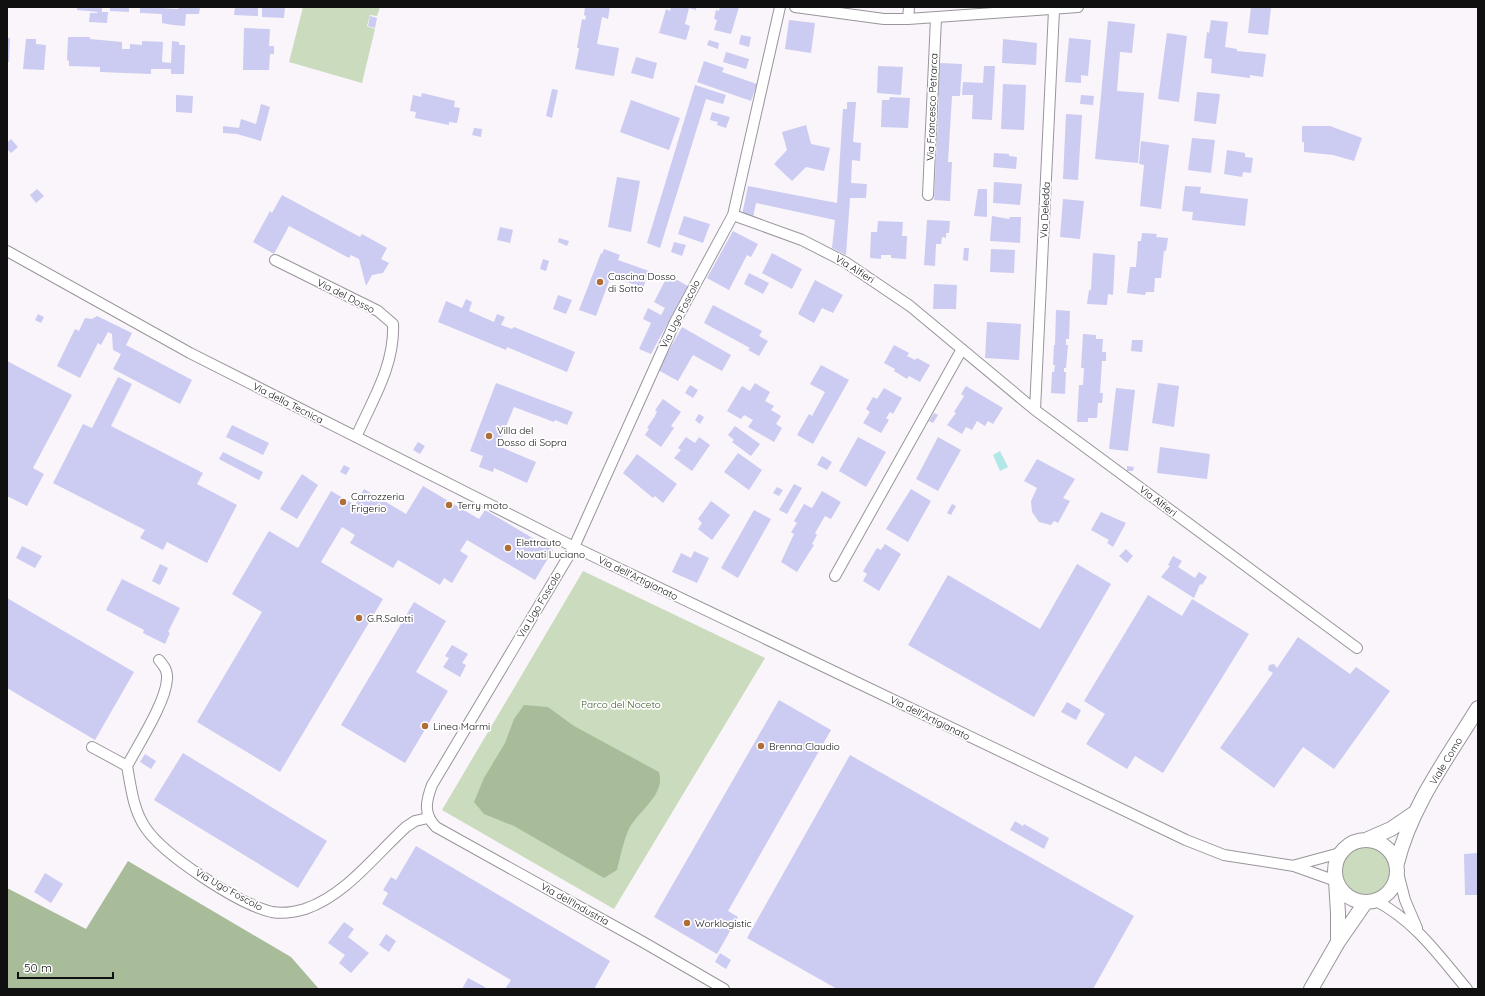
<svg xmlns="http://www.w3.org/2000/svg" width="1485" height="996" viewBox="0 0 1485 996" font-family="Quicksand,sans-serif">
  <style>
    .green { fill: #cadcbd }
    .forest { fill: #a8bc99 }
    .water { fill: #b2e7e7 }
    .building { fill: #cccbf2 }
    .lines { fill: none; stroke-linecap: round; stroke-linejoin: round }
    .minor-casing { stroke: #99959b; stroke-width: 12 }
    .secondary-casing { stroke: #99959b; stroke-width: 16 }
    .minor { stroke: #fff; stroke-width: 10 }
    .secondary { stroke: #fff; stroke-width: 14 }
    .poi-dot { fill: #af6e38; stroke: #fff; stroke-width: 1.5 }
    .labels { text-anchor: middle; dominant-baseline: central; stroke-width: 3.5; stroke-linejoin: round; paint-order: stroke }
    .street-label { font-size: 10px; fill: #111011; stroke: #fff }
    .poi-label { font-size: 10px; fill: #111011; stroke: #fff; text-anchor: start }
    .park-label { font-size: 10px; fill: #3b5724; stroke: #fff }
  </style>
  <rect width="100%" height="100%" fill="#f9f5fa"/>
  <path class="green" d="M303 7H380L377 16 370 15 367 26 375 29 362 83 289 62Z
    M583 571 765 658 614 909 442 810Z
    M1340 871a26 26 0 1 1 52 0a26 26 0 1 1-52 0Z"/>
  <path class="forest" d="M524 705 548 707 574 726 659 772C666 796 637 811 628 831 623 843 620 857 617 870L604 878 514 826 484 814 474 802 484 778 505 743 514 719Z
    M128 861 291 957 319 989H7V888L86 929Z"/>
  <path class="water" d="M1000 451 1008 467 1000 471 993 455Z"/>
  <path class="building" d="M77 7H102V12H108L107 23 89 22 90 13H97L98 12 77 10Z
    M110 7H129V12L110 11Z
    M140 7 178 9 179 7H200L199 14H186L185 26 173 25 162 23V14L140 13Z
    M235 7H258V16L234 15Z
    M262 7H285L284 18 262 17Z
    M585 7H610L608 19 602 17 597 44 619 48 614 76 575 69 579 48H577L582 19 585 20 586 16 584 15Z
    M671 7H696V10L689 8 685 24 690 26 686 40 659 33 666 9 670 11Z
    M720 7H739L731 34 714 30 717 20 714 19 716 10 719 11Z
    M1251 7H1271L1268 35 1248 33Z
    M370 16 377 18 375 28 368 26Z
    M789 20 815 23 811 53 785 49Z
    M1211 20 1228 22 1225 47 1237 49V51L1266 54 1263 77 1250 75V78L1211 73 1212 59 1204 58 1207 32 1209 33Z
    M1108 21 1135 24 1132 53 1120 52 1117 91 1144 93 1138 163 1095 159Z
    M244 28 270 29 269 46H274V54H270L269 70H243Z
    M1167 33 1187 36 1179 102 1158 99Z
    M741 35 751 37 749 47 739 44Z
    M68 37H90V39L122 42V49H130V44L142 45V41L163 42 162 62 171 63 172 41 179 42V45H185L184 74H171V69H151V74L100 72V67L69 66V61L67 60Z
    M7 38H10L9 62H7Z
    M1069 38 1091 40 1088 76 1081 75V83L1065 82Z
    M26 39H36V44L46 45 44 70 23 69Z
    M1003 39 1037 43 1036 65 1002 63Z
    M709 40 719 43 718 49 707 45Z
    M726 52 749 59 746 69 723 62Z
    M636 57 657 63 653 79 631 73Z
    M704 61 724 68 722 72 757 84 751 101 697 82Z
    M939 63 962 64 960 96H952L948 162H952L950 201 934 200 939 95H937Z
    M878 66 903 67 901 95 877 93Z
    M984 66H995L992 120 972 119 973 95H962L963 82 983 83Z
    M1003 84 1026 85 1024 130 1001 129Z
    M695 85 726 95 723 104 706 99 660 248 647 243Z
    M552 89 558 90 552 118 546 116Z
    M1197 92 1220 94 1216 124 1194 121Z
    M422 93 455 101 454 107 460 108 457 123 449 122V125L415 118 416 112 410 111 413 95 421 97Z
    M176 95 193 96 192 113 176 112Z
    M1081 95 1094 96 1093 105 1080 104Z
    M890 97 910 98 908 128 881 127 882 100H889Z
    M631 100 680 118 669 150 620 132Z
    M847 102H856L853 142 861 143 860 161 852 160 851 183 867 184 866 198H850L846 255 832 248 835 220 756 203 753 218 742 215 748 186 837 203 843 109H847Z
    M261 104 270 107 261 141 237 134 223 133V126L239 128 241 119 256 124Z
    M712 112 730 117 726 128 717 125 718 122 710 120Z
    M1066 114 1082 115 1078 180 1063 179Z
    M806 125 811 144 830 148 824 171 806 167 792 181 774 164 787 150 782 132Z
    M1302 126H1330L1362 138 1354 161 1333 155 1304 152V142H1302Z
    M474 128 482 129 481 137 472 135Z
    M1192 138 1215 140 1211 173 1188 170Z
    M11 139 18 147 11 153 7 149V143Z
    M1141 141 1169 145 1161 209 1140 206 1144 165 1139 164Z
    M1227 150 1245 153V157L1253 158 1251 173 1243 172 1242 177 1224 174Z
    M994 153 1009 154V156L1017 157 1016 169 993 167Z
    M617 177 640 181 631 232 608 227Z
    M994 182 1022 184 1020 205 993 203Z
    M1185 186 1201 187 1200 193 1248 199 1245 226 1192 220 1193 212 1182 211Z
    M37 189 44 196 36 203 30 195Z
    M978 189H987V217L974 216Z
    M282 195 360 237 362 234 387 248 381 259 389 263 383 273 372 275 366 286 359 259 351 255 349 258 289 226 274 254 253 242 270 211 272 213Z
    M1063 199 1084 201 1080 239 1060 237Z
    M684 216 710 224 703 243 678 234Z
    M992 216 1009 219 1010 217H1021L1020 243 990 241Z
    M927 220 950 221 949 233H946V238L942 237 941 244H936L935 266 924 265Z
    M878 221 903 222 902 236H907L906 259 891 258V255H881V259L870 258 871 232H877Z
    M500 227 513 230 510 243 497 240Z
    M733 231 758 244 751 257 747 255 729 290 707 278Z
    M1142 233 1157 234 1156 237 1168 238 1166 251H1164L1161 278H1155L1154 292H1146L1145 295 1127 293 1130 267H1136L1138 241H1141Z
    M559 238 569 241 567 246 558 242Z
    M674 242 686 245 682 256 671 252Z
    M964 248H969L968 261 963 260Z
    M604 249 620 255 618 260 649 271 643 288 611 276 596 316 579 310 601 253 602 254Z
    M991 249 1015 250 1014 273 990 272Z
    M772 253 802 269 792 289 762 273Z
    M1093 253 1115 255 1113 295 1108 294 1107 305 1087 304 1089 290H1091Z
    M543 259 549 261 546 271 540 269Z
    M749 273 769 283 763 294 744 284Z
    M668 275 688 286 651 354 639 349 651 323 643 319 648 308 661 315 665 308 654 302Z
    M815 280 843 295 833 313 822 308 814 323 798 314Z
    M934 284 957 285 956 309H933Z
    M558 295 572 300 566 314 553 309Z
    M466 299 472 302 469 311 494 322 497 314 505 317 501 325 512 329 514 327 575 352 567 372 507 347 506 350 438 322 446 301 462 308Z
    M713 305 762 331 759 336 768 341 759 356 748 350 750 348 704 323Z
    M1056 310 1070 311 1069 339H1066V345H1068L1066 368H1064V372H1066L1065 394 1051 393 1052 372H1054L1055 365H1053L1054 345H1055Z
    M38 314 44 317 41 323 35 320Z
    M97 316 132 333 126 345 192 380 180 404 113 369 121 354 113 350 112 334 108 332 101 345 98 343 80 378 57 366 75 329 79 331 85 318 92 319Z
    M987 322 1021 324 1019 360 985 358Z
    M682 327 731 355 722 371 693 355 678 381 658 370Z
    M1083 334 1096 335V339H1103L1102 352H1106V361H1102L1100 393H1103L1102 403H1098L1097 418H1088V422H1077L1079 385H1083L1084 368H1081Z
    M1132 340H1143L1142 352 1131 351Z
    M894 345 909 353 907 356 915 360 917 358 930 365 920 382 909 376 907 379 894 371 895 369 884 363Z
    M7 361 72 395 33 468 44 474 27 506 7 496Z
    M821 365 849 380 813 444 797 435 809 414 812 416 825 392 810 384Z
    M118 377 132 384 111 426 203 473 197 484 237 505 207 563 167 542 163 550 140 538 145 530 53 483 83 424 92 428Z
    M496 383 573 412 567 425 555 420 554 422 514 407 498 446 536 462 527 483 494 468 493 472 479 467 483 456 470 451Z
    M755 383 770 392 765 401 774 406 771 410 781 416 776 424 782 428 774 442 748 427 753 420 744 415 741 419 727 411 742 386 750 391Z
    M1158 383 1179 386 1174 427 1152 423Z
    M690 385 698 390 693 398 685 393Z
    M966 386 1003 408 993 424 988 421 985 426 977 421 972 430 966 427 962 434 947 425 956 413 954 412 964 396 961 394Z
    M884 388 902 398 893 414 890 412 886 418 889 420 881 433 863 423 870 412 866 409 873 397 877 399Z
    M1116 388 1135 390 1128 451 1109 449Z
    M663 399 681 412 671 426 674 428 661 447 645 435 649 429 647 428 655 416 657 411 655 410Z
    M934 413 938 415 933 423 929 421Z
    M699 414 704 417 700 424 695 420Z
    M232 425 269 443 263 455 226 437Z
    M735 426 760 444 751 456 732 442 734 440 728 435Z
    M686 437 695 443 699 437 710 445 692 471 674 458 681 450 678 448Z
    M858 437 886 452 866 487 839 471Z
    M938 437 961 450 938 491 916 479Z
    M418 442 425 446 420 454 413 450Z
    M1160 447 1210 454 1207 479 1157 473Z
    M223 452 263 472 259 480 219 459Z
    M738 453 762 470 749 490 724 472Z
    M637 454 677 484 663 503 655 496 653 498 623 473Z
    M822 456 832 462 827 470 817 465Z
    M1037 459 1075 479 1063 498 1070 501 1058 523 1054 521 1051 525 1039 522 1032 512 1031 501 1037 488 1024 481Z
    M344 465 350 468 346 475 340 472Z
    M1127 466 1134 467 1133 471H1127Z
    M302 474 318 485 297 519 280 509Z
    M794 484 802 488 787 514 779 510Z
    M423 486 479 519 485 510 553 550 535 580 467 540 460 551 468 556 452 583 444 578 440 585 398 560 393 568 350 543 355 535 342 527 321 562 383 599 280 772 197 722 262 612 232 594 269 531 298 548 331 491 355 505 364 489 406 514Z
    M777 487 783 490 779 496 773 493Z
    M911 489 931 501 908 542 886 529Z
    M822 491 841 502 831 519 825 516 815 533 817 535 812 544 814 545 797 572 781 562 794 534 791 532 797 523 794 521 804 504 812 508Z
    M711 501 730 515 712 540 698 529 702 523 698 519Z
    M952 504 956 506 951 515 947 513Z
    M754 510 771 519 738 578 721 568Z
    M1101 512 1126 523 1113 547 1107 543 1109 540 1091 530Z
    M885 544 901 554 879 591 863 581 867 574 863 571 877 548 881 550Z
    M22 546 42 556 35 568 16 558Z
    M1126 549 1133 556 1127 563 1119 556Z
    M694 551 709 558 697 583 672 572 681 553 691 558Z
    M1173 556 1182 561 1178 567 1195 578 1199 572 1207 577 1202 585 1200 584 1194 598 1161 577 1170 566 1168 565Z
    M160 564 168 568 160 585 152 581Z
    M1077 564 1111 584 1034 717 908 645 948 575 1040 629Z
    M122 579 180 608 168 632 170 633 165 644 143 633 144 630 106 610Z
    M1148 595 1182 616 1192 599 1249 634 1163 773 1135 756 1127 769 1086 744 1105 714 1084 701Z
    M7 598 134 672 95 740 7 688Z
    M414 602 446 621 416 672 448 691 405 763 341 725Z
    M1298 637 1350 674 1356 667 1390 691 1334 769 1303 747 1274 788 1220 748 1273 673 1268 670 1269 665 1274 664 1277 668Z
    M452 645 468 654 462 663 466 665 460 677 443 667 449 658 445 656Z
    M779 700 831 730 728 911 738 917 717 954 654 917Z
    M1067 702 1081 710 1076 720 1061 712Z
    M183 753 327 841 298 888 154 800Z
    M145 754 156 761 151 769 140 762Z
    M850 755 1134 916 1093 989H837L747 938Z
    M1015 821 1023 826 1024 824 1049 838 1044 849 1010 830Z
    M416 846 610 961 594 989H505L511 980 382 904 388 893 383 890 391 877 396 880Z
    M1478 853V895H1465L1464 854Z
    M45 873 63 884 51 903 34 892Z
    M344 922 354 929 348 937 369 953 351 973 339 963 345 955 328 943Z
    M386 934 396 941 389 952 379 945Z
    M720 953 731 960 726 969 715 962Z
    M468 978 485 987 484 989H462Z"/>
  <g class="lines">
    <defs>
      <path id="minor" d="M795 7 884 19H908L1078 7
        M908 19 909 7
        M928 195 936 18
        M733 215 802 240 845 262 910 306 1035 410 1357 648
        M7 251 190 353 574 547 1186 840 1224 855 1294 866 1336 881
        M275 260 378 311 393 324C395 365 372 401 356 437
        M1035 410 1054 10
        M835 576 962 349
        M92 747 127 766C131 787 133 809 145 827 163 855 240 905 272 912 283 914 295 912 305 909 346 895 375 855 406 827L415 821 428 818
        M127 766C138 745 166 702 167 679 168 671 164 666 159 660
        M1296 865 1340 853
        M1398 873 1405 900 1417 928
        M1376 901C1415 921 1440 957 1467 989
        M724 989 643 942 436 827C423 814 426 801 432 785L574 547 675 322 733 215 780 7"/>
      <path id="secondary" d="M1368 839 1391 829 1413 814
        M1335 871a31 31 0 1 1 62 0a31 31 0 1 1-62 0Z
        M1397 863C1411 806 1448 757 1478 708
        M1336 881 1338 913V942
        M1311 989 1338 942 1365 903"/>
    </defs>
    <use href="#minor" class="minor-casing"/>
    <use href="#secondary" class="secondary-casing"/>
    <use href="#minor" class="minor"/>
    <use href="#secondary" class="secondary"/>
  </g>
  <g class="poi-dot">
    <circle cx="600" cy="282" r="4"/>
    <circle cx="489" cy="436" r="4"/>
    <circle cx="343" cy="502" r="4"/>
    <circle cx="449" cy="505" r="4"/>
    <circle cx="508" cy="548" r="4"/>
    <circle cx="359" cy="618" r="4"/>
    <circle cx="425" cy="726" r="4"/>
    <circle cx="761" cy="746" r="4"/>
    <circle cx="687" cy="923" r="4"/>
  </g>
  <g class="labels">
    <g class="street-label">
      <text transform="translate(932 107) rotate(-88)">Via Francesco Petrarca</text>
      <text transform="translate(1045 210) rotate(-87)">Via Deledda</text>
      <text transform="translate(855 269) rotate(32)">Via Alfieri</text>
      <text transform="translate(346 296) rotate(27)">Via del Dosso</text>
      <text transform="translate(680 314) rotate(-63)">Via Ugo Foscolo</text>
      <text transform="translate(288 403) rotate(27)">Via della Tecnica</text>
      <text transform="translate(1158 501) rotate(37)">Via Alfieri</text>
      <text transform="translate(638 578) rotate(26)">Via dell'Artigianato</text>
      <text transform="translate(539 605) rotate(-59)">Via Ugo Foscolo</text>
      <text transform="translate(930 718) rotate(26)">Via dell'Artigianato</text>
      <text transform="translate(1446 761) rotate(-59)">Viale Como</text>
      <text transform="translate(229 890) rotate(29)">Via Ugo Foscolo</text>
      <text transform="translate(575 904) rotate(29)">Via dell'Industria</text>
    </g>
    <g class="poi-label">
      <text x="608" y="276">Cascina Dosso<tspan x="608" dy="12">di Sotto</tspan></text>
      <text x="497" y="430">Villa del<tspan x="497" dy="12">Dosso di Sopra</tspan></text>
      <text x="351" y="496">Carrozzeria<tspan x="351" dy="12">Frigerio</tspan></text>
      <text x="457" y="505">Terry moto</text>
      <text x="516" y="542">Elettrauto<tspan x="516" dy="12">Novati Luciano</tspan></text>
      <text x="367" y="618">G.R.Salotti</text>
      <text x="433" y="726">Linea Marmi</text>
      <text x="769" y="746">Brenna Claudio</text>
      <text x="695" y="923">Worklogistic</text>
    </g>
    <g class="park-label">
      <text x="621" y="704">Parco del Noceto</text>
    </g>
  </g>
  <rect width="1485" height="996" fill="none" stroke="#111011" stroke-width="16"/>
  <path d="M18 972v6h95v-6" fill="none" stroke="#111011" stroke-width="2"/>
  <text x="24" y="972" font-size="12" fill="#111011" stroke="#ffffff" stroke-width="3" paint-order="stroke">50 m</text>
</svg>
